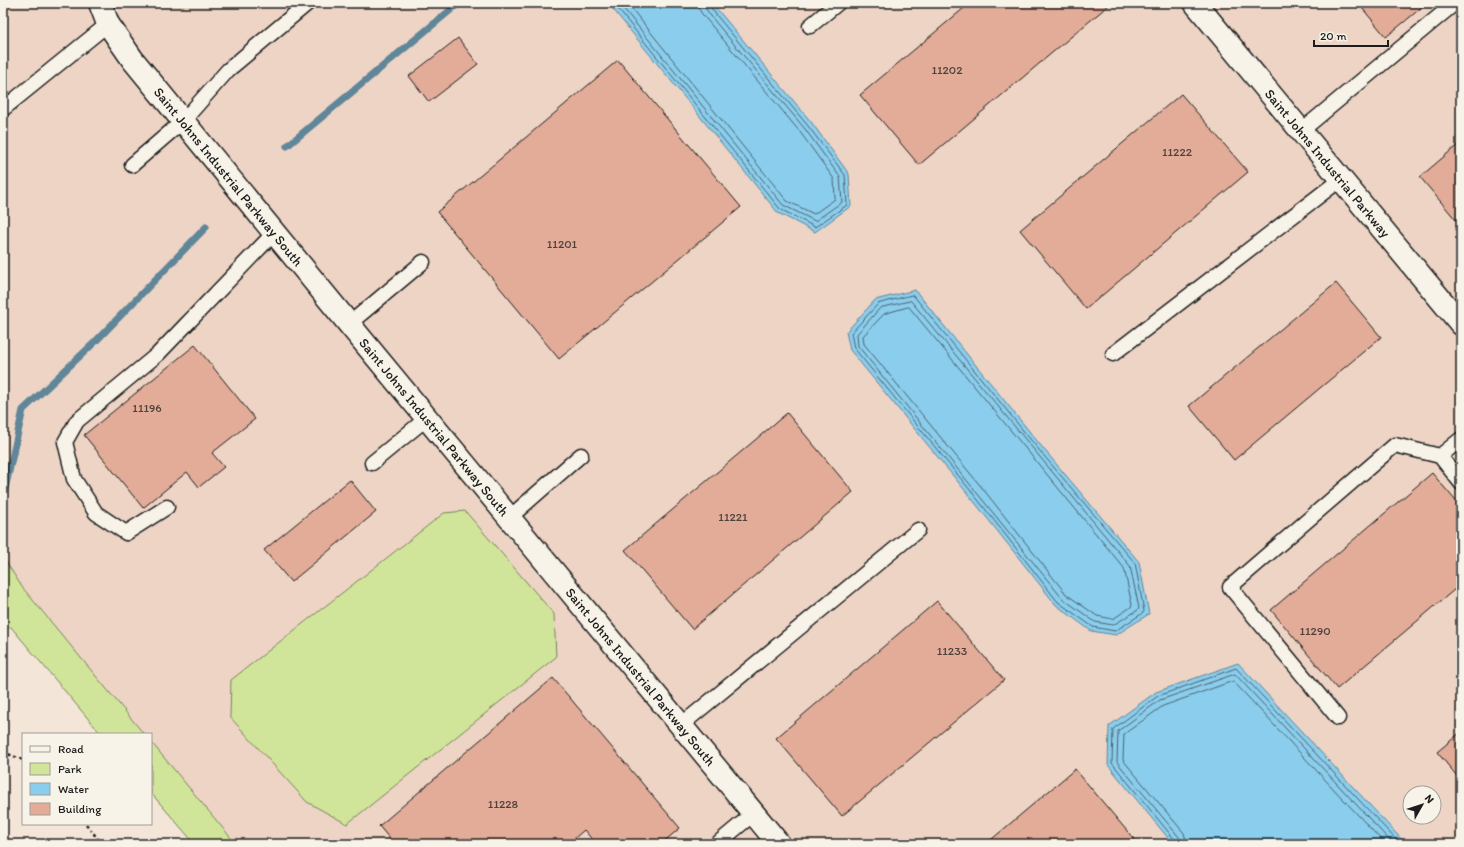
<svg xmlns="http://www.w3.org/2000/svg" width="1464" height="847" viewBox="0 0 1464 847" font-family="Itim,sans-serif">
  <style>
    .built { fill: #eed4c5; fill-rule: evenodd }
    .green { fill: #d1e59a; stroke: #76805b }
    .water { fill: #8bcdec; stroke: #5f8699 }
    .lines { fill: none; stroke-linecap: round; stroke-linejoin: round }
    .shore { stroke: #48636f; stroke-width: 1 }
    .stream { stroke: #5f8699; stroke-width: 7 }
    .building { fill: #e2ac98; stroke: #1c1c1c }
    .lane-casing { stroke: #1c1c1c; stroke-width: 17 }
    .street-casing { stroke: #1c1c1c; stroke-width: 25 }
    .path { stroke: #1c1c1c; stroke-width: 2.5; stroke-dasharray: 3 3; stroke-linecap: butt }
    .lane { stroke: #f7f3e8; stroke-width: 14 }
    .street { stroke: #f7f3e8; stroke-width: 22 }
    .labels { text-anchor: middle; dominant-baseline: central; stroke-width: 3; stroke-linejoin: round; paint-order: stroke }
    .number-label { font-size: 12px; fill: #4e403b }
    .street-label { font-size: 14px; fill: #1c1c1c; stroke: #f7f3e8 }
  </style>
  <rect width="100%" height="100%" fill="#f3e5d8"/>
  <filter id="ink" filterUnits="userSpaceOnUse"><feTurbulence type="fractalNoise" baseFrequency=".025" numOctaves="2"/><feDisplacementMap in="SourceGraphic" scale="8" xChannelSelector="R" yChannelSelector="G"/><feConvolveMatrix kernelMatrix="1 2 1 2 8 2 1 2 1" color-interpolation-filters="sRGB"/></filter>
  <g filter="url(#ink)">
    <path class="built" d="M3 3H1461V844H236L151 742V734H144L22 587 3 557ZM1410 793H1434V817H1410Z"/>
    <path class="green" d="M465 511 554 614 556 657 347 824 307 802 230 717 231 680 444 513Z
      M3 557 22 587 144 734H101L11 627 3 629Z
      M151 742 236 844H195L151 793Z"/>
    <path class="water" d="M608 3H712L812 123 849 174 851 206 815 232 778 213Z
      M915 290 1042 447 1139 562 1149 614 1116 635 1091 631 1056 605 972 499 850 350 846 332 875 300Z
      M1238 663 1406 844H1173L1108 765 1109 726 1156 692Z"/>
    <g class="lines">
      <path class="shore" d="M613 3 780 209 815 227 847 205 845 175 808 126 717 16 710 6 709 3
        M619 3 783 205 815 221 842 202 840 177 805 129 713 19 706 9 704 3
        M627 3 787 201 814 214 835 199 834 179 800 132 702 14 699 9 698 3
        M913 295 1039 450 1135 563 1144 611 1143 613 1115 631 1093 627 1058 602 975 496 854 348 851 333 878 304Z
        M911 301 1130 566 1139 608 1138 610 1113 625 1095 622 1062 598 858 346 857 334 880 308Z
        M909 307 1124 568 1132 605 1131 607 1113 619 1097 616 1066 594 983 489 864 344 863 336 884 314Z
        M1176 844 1175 840 1112 763 1113 729 1158 696 1236 668 1400 844
        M1181 844 1179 837 1117 762 1118 731 1160 700 1235 674 1393 844
        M1187 844 1184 833 1123 760 1124 734 1163 706 1233 681 1385 844"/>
      <path class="stream" d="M287 146 459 3
        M3 498 23 410 95 342 206 227"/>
    </g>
    <path class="building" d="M970 3 1110 4 919 165 860 95Z
      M1358 3H1427L1386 37Z
      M458 38 478 64 429 102 409 76Z
      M618 60 741 207 559 359 437 212Z
      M1181 94 1248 172 1086 309 1020 230Z
      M1461 142V226L1420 177Z
      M1336 283 1381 337 1234 460 1189 406Z
      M195 345 255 419 212 453 224 467 199 487 187 472 143 508 84 435Z
      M787 413 853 492 692 629 625 550Z
      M1432 473 1461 507V584L1337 689 1271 610Z
      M350 480 376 512 291 582 264 550Z
      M937 601 1004 680 842 816 776 738Z
      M553 678 680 828 661 844H596L584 830 568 844H394L379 826Z
      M1461 732V781L1437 752Z
      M1075 769 1138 844H986Z"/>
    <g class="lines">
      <defs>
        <path id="lane" d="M810 26 838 3
          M3 109 108 24
          M1301 131 1455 3
          M132 165 183 121 228 70 308 3
          M349 324 423 262
          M1113 354 1341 179
          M1461 439 1440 456 1461 483
          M372 463 427 418
          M167 507 126 533 96 513 74 479 65 442 77 421 158 354 274 233
          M509 518 581 455
          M1338 718 1230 587 1395 445 1440 456
          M680 726 918 530
          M717 844 753 814"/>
        <g id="street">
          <path id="s1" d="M100 3 108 24 133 60 349 324 779 844"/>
          <path id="s2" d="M1195 3 1461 324"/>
        </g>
      </defs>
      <use href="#lane" class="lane-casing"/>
      <use href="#street" class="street-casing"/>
      <path class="path" d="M3 752 23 760
        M86 824 102 844"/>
      <use href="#lane" class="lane"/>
      <use href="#street" class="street"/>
    </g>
  </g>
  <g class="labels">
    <g class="number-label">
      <text x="947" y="70">11202</text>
      <text x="1177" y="152">11222</text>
      <text x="562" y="244">11201</text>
      <text x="147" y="408">11196</text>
      <text x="733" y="517">11221</text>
      <text x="1315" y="631">11290</text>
      <text x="952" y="651">11233</text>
      <text x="503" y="804">11228</text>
    </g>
    <g class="street-label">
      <text stroke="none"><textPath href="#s2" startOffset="208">Saint Johns Industrial Parkway</textPath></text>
      <text stroke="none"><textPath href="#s1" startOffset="217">Saint Johns Industrial Parkway South</textPath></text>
      <text stroke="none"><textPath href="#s1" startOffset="541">Saint Johns Industrial Parkway South</textPath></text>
      <text stroke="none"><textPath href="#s1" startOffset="865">Saint Johns Industrial Parkway South</textPath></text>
    </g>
  </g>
  <rect width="1464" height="847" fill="none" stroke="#f7f3e8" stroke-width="16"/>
  <rect x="8" y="8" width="1448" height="831" fill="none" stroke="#1c1c1c" stroke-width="1.5" filter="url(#ink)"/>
  <rect x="22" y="733" width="130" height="92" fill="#f7f3e8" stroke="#9f9d96"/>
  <rect x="30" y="746" width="20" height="6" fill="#f7f3e8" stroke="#9f9d96"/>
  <text x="58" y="753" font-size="12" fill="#1c1c1c">Road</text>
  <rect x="30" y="763" width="20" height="12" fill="#d1e59a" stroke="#9f9d96"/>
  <text x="58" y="773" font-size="12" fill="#1c1c1c">Park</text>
  <rect x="30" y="783" width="20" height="12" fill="#8bcdec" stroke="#9f9d96"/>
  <text x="58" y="793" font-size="12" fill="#1c1c1c">Water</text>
  <rect x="30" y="803" width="20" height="12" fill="#e2ac98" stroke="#9f9d96"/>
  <text x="58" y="813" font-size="12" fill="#1c1c1c">Building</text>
  <g transform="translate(1422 805) rotate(51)"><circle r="19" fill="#f7f3e8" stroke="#9f9d96"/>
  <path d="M0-3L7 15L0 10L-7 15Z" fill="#1c1c1c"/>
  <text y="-6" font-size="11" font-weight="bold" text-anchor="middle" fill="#1c1c1c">N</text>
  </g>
  <path d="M1314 40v6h74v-6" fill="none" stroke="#1c1c1c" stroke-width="2"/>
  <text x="1320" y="40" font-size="12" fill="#1c1c1c" stroke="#f7f3e8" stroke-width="3" paint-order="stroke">20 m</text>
</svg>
